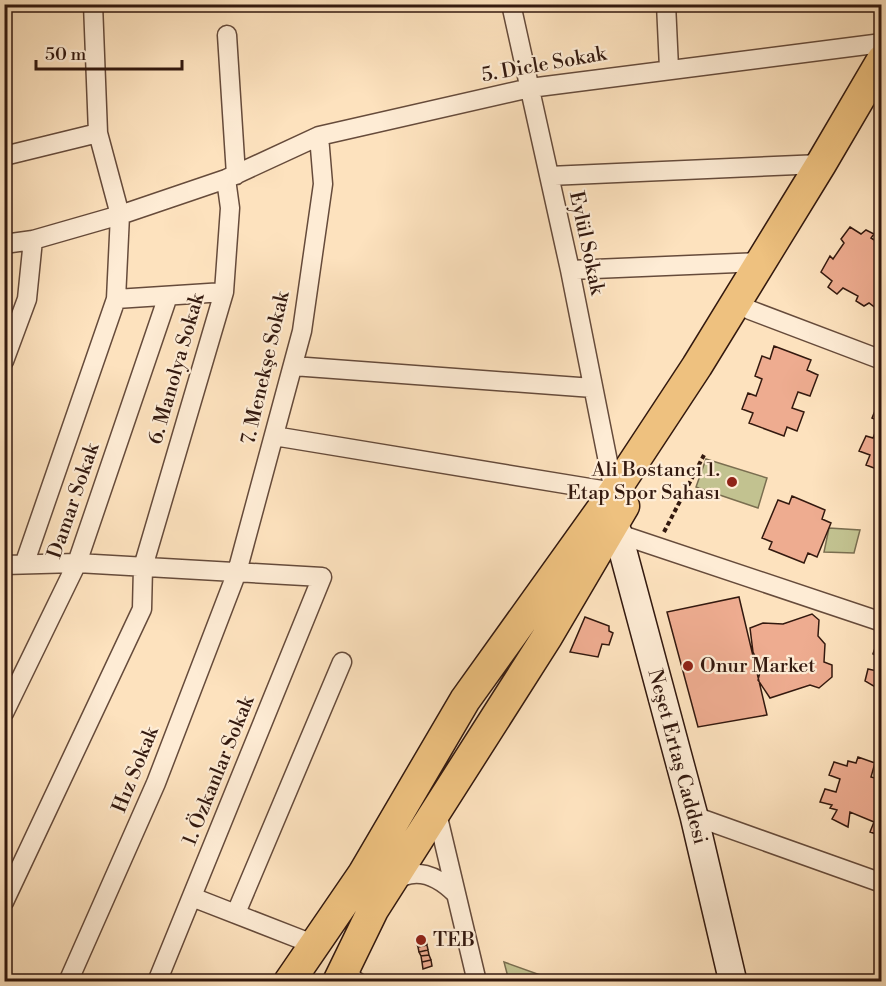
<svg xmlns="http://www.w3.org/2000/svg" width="886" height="986" viewBox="0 0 886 986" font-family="'Libre Bodoni',serif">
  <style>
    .green { fill: #c2c290; stroke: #7a6e50; stroke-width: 1.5 }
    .building { fill: #eeac90; stroke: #33190f; stroke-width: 1.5 }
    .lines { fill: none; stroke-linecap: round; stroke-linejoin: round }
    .lane-casing { stroke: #664b3b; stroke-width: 12 }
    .street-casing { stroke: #664b3b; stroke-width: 21 }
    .secondary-casing { stroke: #33190f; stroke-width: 30 }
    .primary-casing { stroke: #33190f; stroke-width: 33 }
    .path { stroke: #33190f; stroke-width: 4; stroke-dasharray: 4.5 3; stroke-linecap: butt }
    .lane { stroke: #feecd5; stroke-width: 9 }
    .street { stroke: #feecd5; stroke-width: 18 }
    .secondary { stroke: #feecd5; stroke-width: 27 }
    .primary { stroke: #eec17f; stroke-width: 30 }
    .poi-dot { fill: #8f2418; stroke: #feecd5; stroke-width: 2 }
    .labels { text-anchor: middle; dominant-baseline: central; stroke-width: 4.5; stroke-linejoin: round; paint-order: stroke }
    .street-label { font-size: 20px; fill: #33190f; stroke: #feecd5 }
    .poi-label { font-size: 20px; fill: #33190f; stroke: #feecd5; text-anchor: start }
  </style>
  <rect width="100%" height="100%" fill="#fde2be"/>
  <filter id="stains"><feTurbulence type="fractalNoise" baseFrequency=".00333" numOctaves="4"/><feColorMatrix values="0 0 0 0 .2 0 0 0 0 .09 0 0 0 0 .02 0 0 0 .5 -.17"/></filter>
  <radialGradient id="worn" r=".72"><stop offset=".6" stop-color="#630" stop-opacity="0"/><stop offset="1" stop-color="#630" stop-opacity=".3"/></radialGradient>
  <path class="green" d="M706 459 767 478 758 508 696 487Z
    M829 528 860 530 854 553 824 552Z
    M504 962 557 981H509Z"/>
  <path class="building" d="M850 227 861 234 866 230 874 234 871 238 882 245 881 312 869 303 864 306 856 301 858 296 843 288 837 294 828 287 832 281 821 272 830 256 833 259 844 243 841 239Z
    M774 346 811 360 807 370 818 375 810 396 798 392 792 408 804 412 797 431 787 427 784 436 749 423 753 413 742 409 748 393 756 396 762 379 755 376 762 356 770 359Z
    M880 399H882V471L866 465 870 455 859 451 866 436 873 438 880 421 872 418Z
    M792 496 825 510 822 519 831 523 817 557 808 553 804 563 769 549 772 542 762 538 778 500 789 504Z
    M739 597 767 715 698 727 667 612Z
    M812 614 819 620 818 636 825 644 824 662 832 665V677L819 688 810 685 770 698 758 680 761 668 753 652 750 628 763 623 783 624Z
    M585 617 609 626V631L613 633 609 645 602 644 598 657 570 652Z
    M877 642 882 643V659L873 654Z
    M868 669 882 672V691L865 681Z
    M858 757 875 763 871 777 882 780V836L870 832 874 822 850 812 848 827 832 819 837 810 830 808 832 805 820 802 825 789 836 792 840 779 829 775 834 762 847 766 848 761 856 763Z
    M425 936 426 941 417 944 416 939Z
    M426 941 427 945 418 947 417 944Z
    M427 945 428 950 419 952 418 947Z
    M428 950 429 955 421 956 419 952Z
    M429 955 431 960 422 962 421 956Z
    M431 960 432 966 423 969 422 962Z"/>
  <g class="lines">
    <defs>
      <path id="lane" d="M348 970 365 982"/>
      <path id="street" d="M666 4 669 68
        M227 35 236 175
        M4 156 98 133
        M549 176 821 164
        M4 244 33 240 120 215 226 179 319 136 530 88 882 43
        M570 270 761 262
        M116 299 224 292
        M750 310 882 360
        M4 361 27 299 33 240
        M293 366 593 388
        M274 436 614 492 570 270 511 4
        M610 531 882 622
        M25 562 116 299 120 215 98 133 93 4
        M4 565 77 563 322 577 157 982
        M4 713 77 563 168 296
        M436 809 477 982
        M694 816 882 883
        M392 883C414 865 438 876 456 894
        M192 897 305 941
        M4 902 142 609 143 567 224 292 230 208 226 179
        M236 913 342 662
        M68 982 156 783 237 572 302 331 323 184 319 136"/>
      <path id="secondary" d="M618 533 694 816 733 982"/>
      <path id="primary" d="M289 982 363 874 465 700 614 492 697 366 821 164 882 60
        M338 982 373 910 547 637 624 506"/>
    </defs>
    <use href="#lane" class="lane-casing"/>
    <use href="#street" class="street-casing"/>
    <use href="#secondary" class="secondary-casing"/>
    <use href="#primary" class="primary-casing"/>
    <path class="path" d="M664 532 704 455"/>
    <use href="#lane" class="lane"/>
    <use href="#street" class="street"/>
    <use href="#secondary" class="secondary"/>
    <use href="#primary" class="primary"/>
  </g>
  <g class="poi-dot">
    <circle cx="732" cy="482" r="6"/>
    <circle cx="688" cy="666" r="6"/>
    <circle cx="421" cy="940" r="6"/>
  </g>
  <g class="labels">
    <g class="street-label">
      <text transform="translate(544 65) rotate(-10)">5. Dicle Sokak</text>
      <text transform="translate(586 243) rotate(78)">Eylül Sokak</text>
      <text transform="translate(266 368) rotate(-77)">7. Menekşe Sokak</text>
      <text transform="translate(177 369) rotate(-74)">6. Manolya Sokak</text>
      <text transform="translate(74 501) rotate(-71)">Damar Sokak</text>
      <text transform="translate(677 757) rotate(75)">Neşet Ertaş Caddesi</text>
      <text transform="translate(136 770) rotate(-68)">Hız Sokak</text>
      <text transform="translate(219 771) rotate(-68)">1. Özkanlar Sokak</text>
    </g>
    <g class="poi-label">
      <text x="720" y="470" text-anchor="end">Ali Bostancı 1.<tspan x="720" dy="23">Etap Spor Sahası</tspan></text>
      <text x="700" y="666">Onur Market</text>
      <text x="433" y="940">TEB</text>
    </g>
  </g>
  <rect width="886" height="986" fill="none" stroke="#fde2be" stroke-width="24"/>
  <rect x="6" y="6" width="874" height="974" fill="none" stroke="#33190f" stroke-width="3"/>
  <rect x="12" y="12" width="862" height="962" fill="none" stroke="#33190f" stroke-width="1.5"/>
  <path d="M36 60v9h146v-9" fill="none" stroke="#33190f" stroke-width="3"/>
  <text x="45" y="60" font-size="18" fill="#33190f" stroke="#feecd5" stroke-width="4.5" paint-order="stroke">50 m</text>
  <rect width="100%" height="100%" filter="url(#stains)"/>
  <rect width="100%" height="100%" fill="url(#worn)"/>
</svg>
